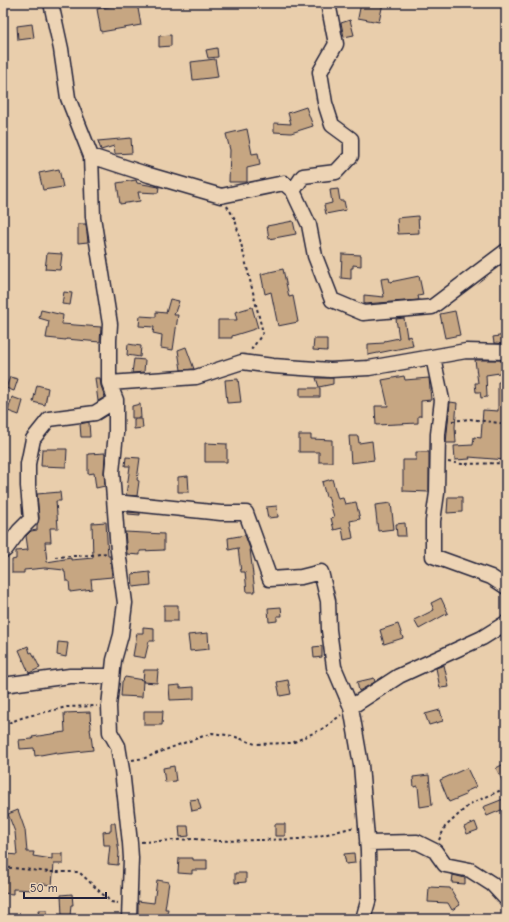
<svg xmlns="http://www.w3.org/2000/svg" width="509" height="922" viewBox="0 0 509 922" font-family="'Comic Neue',sans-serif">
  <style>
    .building { fill: #c6a682; stroke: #22223b }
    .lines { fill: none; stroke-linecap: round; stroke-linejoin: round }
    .minor-casing { stroke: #22223b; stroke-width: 17 }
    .path { stroke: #22223b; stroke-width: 2; stroke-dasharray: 3 3; stroke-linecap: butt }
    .minor { stroke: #edd4b5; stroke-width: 14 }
  </style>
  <rect width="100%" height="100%" fill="#e9ceac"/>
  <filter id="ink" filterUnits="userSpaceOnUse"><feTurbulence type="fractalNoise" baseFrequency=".025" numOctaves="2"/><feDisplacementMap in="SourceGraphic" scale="8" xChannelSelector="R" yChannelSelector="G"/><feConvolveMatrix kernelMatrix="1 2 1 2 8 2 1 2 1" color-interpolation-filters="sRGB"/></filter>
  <g filter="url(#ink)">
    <path class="building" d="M122 3H137L141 25 101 32 97 9 122 4Z
      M361 3H383L379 22 358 18Z
      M350 20 354 35 344 37 341 23Z
      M32 24 34 38 18 40 17 26Z
      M171 35V46L159 47V36Z
      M217 48 218 57 208 58 206 50Z
      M215 59 218 77 193 80 191 62Z
      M306 107 313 126 291 133 274 132V123L291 124 288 113Z
      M247 129 252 154 258 153 260 165 247 168V182H229L230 150 226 134Z
      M131 138 132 153 115 154 114 146 101 150 98 141Z
      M59 169 63 187 43 190 39 173Z
      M136 180 137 183 159 187 158 193 138 192 140 201 120 204 117 183Z
      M338 189 340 201H344L346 210 326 214 324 205 332 203 330 190Z
      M418 216 419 233 398 234 397 218Z
      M293 221 296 234 269 239 267 226Z
      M78 224H86L88 242 78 243Z
      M47 253 62 254 60 270 45 269Z
      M342 254 361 255V266L353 265V268H351V279L341 278Z
      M283 269 289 297 293 296 298 322 278 326 271 292 265 294 261 274Z
      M419 276 423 295 418 296 419 300 364 304V295L384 297 381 279 389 278 390 282Z
      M64 292 72 293 70 305 62 304Z
      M170 299 179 301 174 315H178L173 350 161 348 162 335 153 333 154 327 139 326 140 316 156 317V312L166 313Z
      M252 307 258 328 232 336V338H218V320H237L235 312Z
      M41 310 63 315 62 324 101 327 100 342 66 339V340L46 338 49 321 39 318Z
      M455 311 460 335 445 338 440 314Z
      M404 318 407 337 411 336 413 346 368 355V344L384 343V341L399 338 396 319Z
      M505 335 506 344 494 343 493 337Z
      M314 339H327V351L313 350Z
      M128 344 141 346 140 357 127 355Z
      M186 347 194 369 181 370 178 350Z
      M134 359 145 360 144 372 132 373Z
      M475 360H506V372L486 375 487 397 481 398 480 392H476L475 383H478Z
      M404 376 405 380 429 378 431 400 421 401V416H418V423L376 425 375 406H388L382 380Z
      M10 377 18 379 14 391 6 388Z
      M95 378H100L101 386 105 397 98 401Z
      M316 378H333V384L319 387Z
      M238 379 241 402 227 403 225 380Z
      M498 382H506V460L469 457 470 459 455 460 454 446 473 445 474 437 481 438 483 410 498 411Z
      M37 385 48 388 45 405 33 402Z
      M300 388H320V397H300Z
      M12 397 23 401 19 415 8 411Z
      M450 402 457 403 455 427 456 443H446Z
      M140 404 141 418H132V406Z
      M134 419H142L143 428 134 429Z
      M89 422 90 437H81L80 424Z
      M299 435H311V439L332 440V462H319V452H299Z
      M349 436H358L359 443 372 441 374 460 351 463Z
      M205 443 227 444V462H205Z
      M42 449H67L66 467 41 466Z
      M416 452H429V492L403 491V460H416Z
      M105 453 104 473 105 486 96 488 94 473 88 474V454Z
      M126 457 140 458 137 480 139 481 137 496 126 495 130 466H125Z
      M188 476 189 492H178V477Z
      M332 479 338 499 343 498 345 504 356 502 360 519 350 521 353 538 344 540 342 528 334 530 331 518 334 517 328 496 326 497 322 482Z
      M60 492 61 501H56L58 528H50L51 542H45L47 562 71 558V560L93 558 92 523 106 522 108 556H110L112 577 91 579 92 589 70 592 69 581H66L65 572H64V570L45 568 24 570V573H12V560L16 559V551L28 550 26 536 31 531 37 530V525L39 518 37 494Z
      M448 497H462V512L447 513Z
      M391 503 394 529 378 531 375 505Z
      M277 506 278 517 268 518 266 507Z
      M128 512 140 513V515L128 514Z
      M405 523 406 536H397L396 524Z
      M125 532 164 534V550L140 551V555L127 554Z
      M245 535 250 549 255 592H247L245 572H241L238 548 229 550 228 538Z
      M150 572 151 585 133 587 132 574Z
      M441 598 448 613 419 629 414 620 434 610 431 603Z
      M164 605H178V621H164Z
      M281 607 282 616H277V621L269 622 268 608Z
      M398 624 403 638 384 644 380 630Z
      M143 627 154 628V641H149L145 658 133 656 137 633H143Z
      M208 633 209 649 190 651 188 635Z
      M58 642 68 643 66 657 57 655Z
      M28 646 30 653 32 652 40 668 29 673 19 650Z
      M322 646V657L314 658 313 647Z
      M444 665 449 687 440 688 436 668Z
      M144 670H158L157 683 143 682Z
      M125 677 143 680 142 697 121 696 122 682Z
      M374 678 375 682 359 691 357 682Z
      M288 680 291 694 280 696 277 682Z
      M180 685V688L194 687V699L170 700 169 686Z
      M440 710 443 721 429 725 425 714Z
      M144 711H163L162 725H144Z
      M90 712 91 729H90L93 750 57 754V752L35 756 34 748 20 749 19 740 33 739 32 737 65 732 64 713Z
      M506 763V788L496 768Z
      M174 766 176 781 165 782 163 768Z
      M467 768 476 787 465 792 466 795 449 802 440 780Z
      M429 775 432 805 420 807 418 786 414 787 413 777Z
      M506 798V808L487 816 483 807Z
      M198 799 201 809 192 811 190 800Z
      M18 810 25 830 27 852H34L33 856 52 859V854H63V864H54L52 885 35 883 34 890 13 889V894L3 893 8 854 17 855 15 832 8 814Z
      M475 822 478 830 467 834 464 827Z
      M111 823H115L119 853 118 865 108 864 110 845H104L103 832 111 831Z
      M275 824H285V836H275Z
      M179 826H188L189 836 180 837Z
      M354 853 355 863 346 864 344 854Z
      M179 858H193V860H207V870H192V874L178 873Z
      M235 873H246V882L235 883Z
      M453 875 465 878V884L452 883Z
      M157 880 169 882 165 909H168L166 919 138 916V901L154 903Z
      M429 887 450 888 460 905 452 910 448 903 428 902Z
      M72 894 73 905H71L70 916 62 915 61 895Z
      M38 910H47V919H39Z"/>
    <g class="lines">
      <defs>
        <path id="minor" d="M51 3 61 49 68 98 91 156 93 217 110 324 109 340V383L116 400V433L112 472 118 551 125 603 121 635 114 660 109 706 110 732 118 746 122 770 130 843 131 858 129 919
          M91 156 149 175 221 196 284 183 293 191 309 225 315 256 332 300 363 313 432 307 506 251
          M293 191 303 176 336 172 351 156V139L332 125 325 103 320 72 336 44 328 3
          M433 357 442 400 438 434 437 493 433 521V556L491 577 506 587
          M109 383 196 377 242 362 273 366 330 370 369 368 466 351 506 352
          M115 502 221 513H246L270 579 301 577 321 572 328 601 329 630 334 667 351 707
          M5 550 19 531 31 519 28 486V464L33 439 49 419 95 413 116 400
          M3 685 70 676H112
          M367 843 417 842 435 851 445 865 470 870 492 884 506 899
          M363 919 369 898 368 851 361 765 351 707 399 676 482 638 506 623"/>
      </defs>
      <use href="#minor" class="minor-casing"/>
      <path class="path" d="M227 206 235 219 263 333 251 350
        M452 421 470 419 506 424
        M448 462 462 464 506 463
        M55 557 93 555 107 553
        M3 725 24 717 67 707 97 706
        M132 760 145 758 178 745 212 733 233 736 255 744 292 743 324 728 341 715
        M439 840 445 827 470 804 506 788
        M141 842 194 839 219 841 300 839 319 836 355 827
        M3 867 50 872H79L111 902 118 903"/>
      <use href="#minor" class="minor"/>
    </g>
  </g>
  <rect width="509" height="922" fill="none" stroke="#edd4b5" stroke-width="16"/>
  <rect x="8" y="8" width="493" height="906" fill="none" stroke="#22223b" stroke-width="1.5" filter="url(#ink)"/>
  <path d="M24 892v6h82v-6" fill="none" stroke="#22223b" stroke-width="2"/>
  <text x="30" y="892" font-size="12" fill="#22223b" stroke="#edd4b5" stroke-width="3" paint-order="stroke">50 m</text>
</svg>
